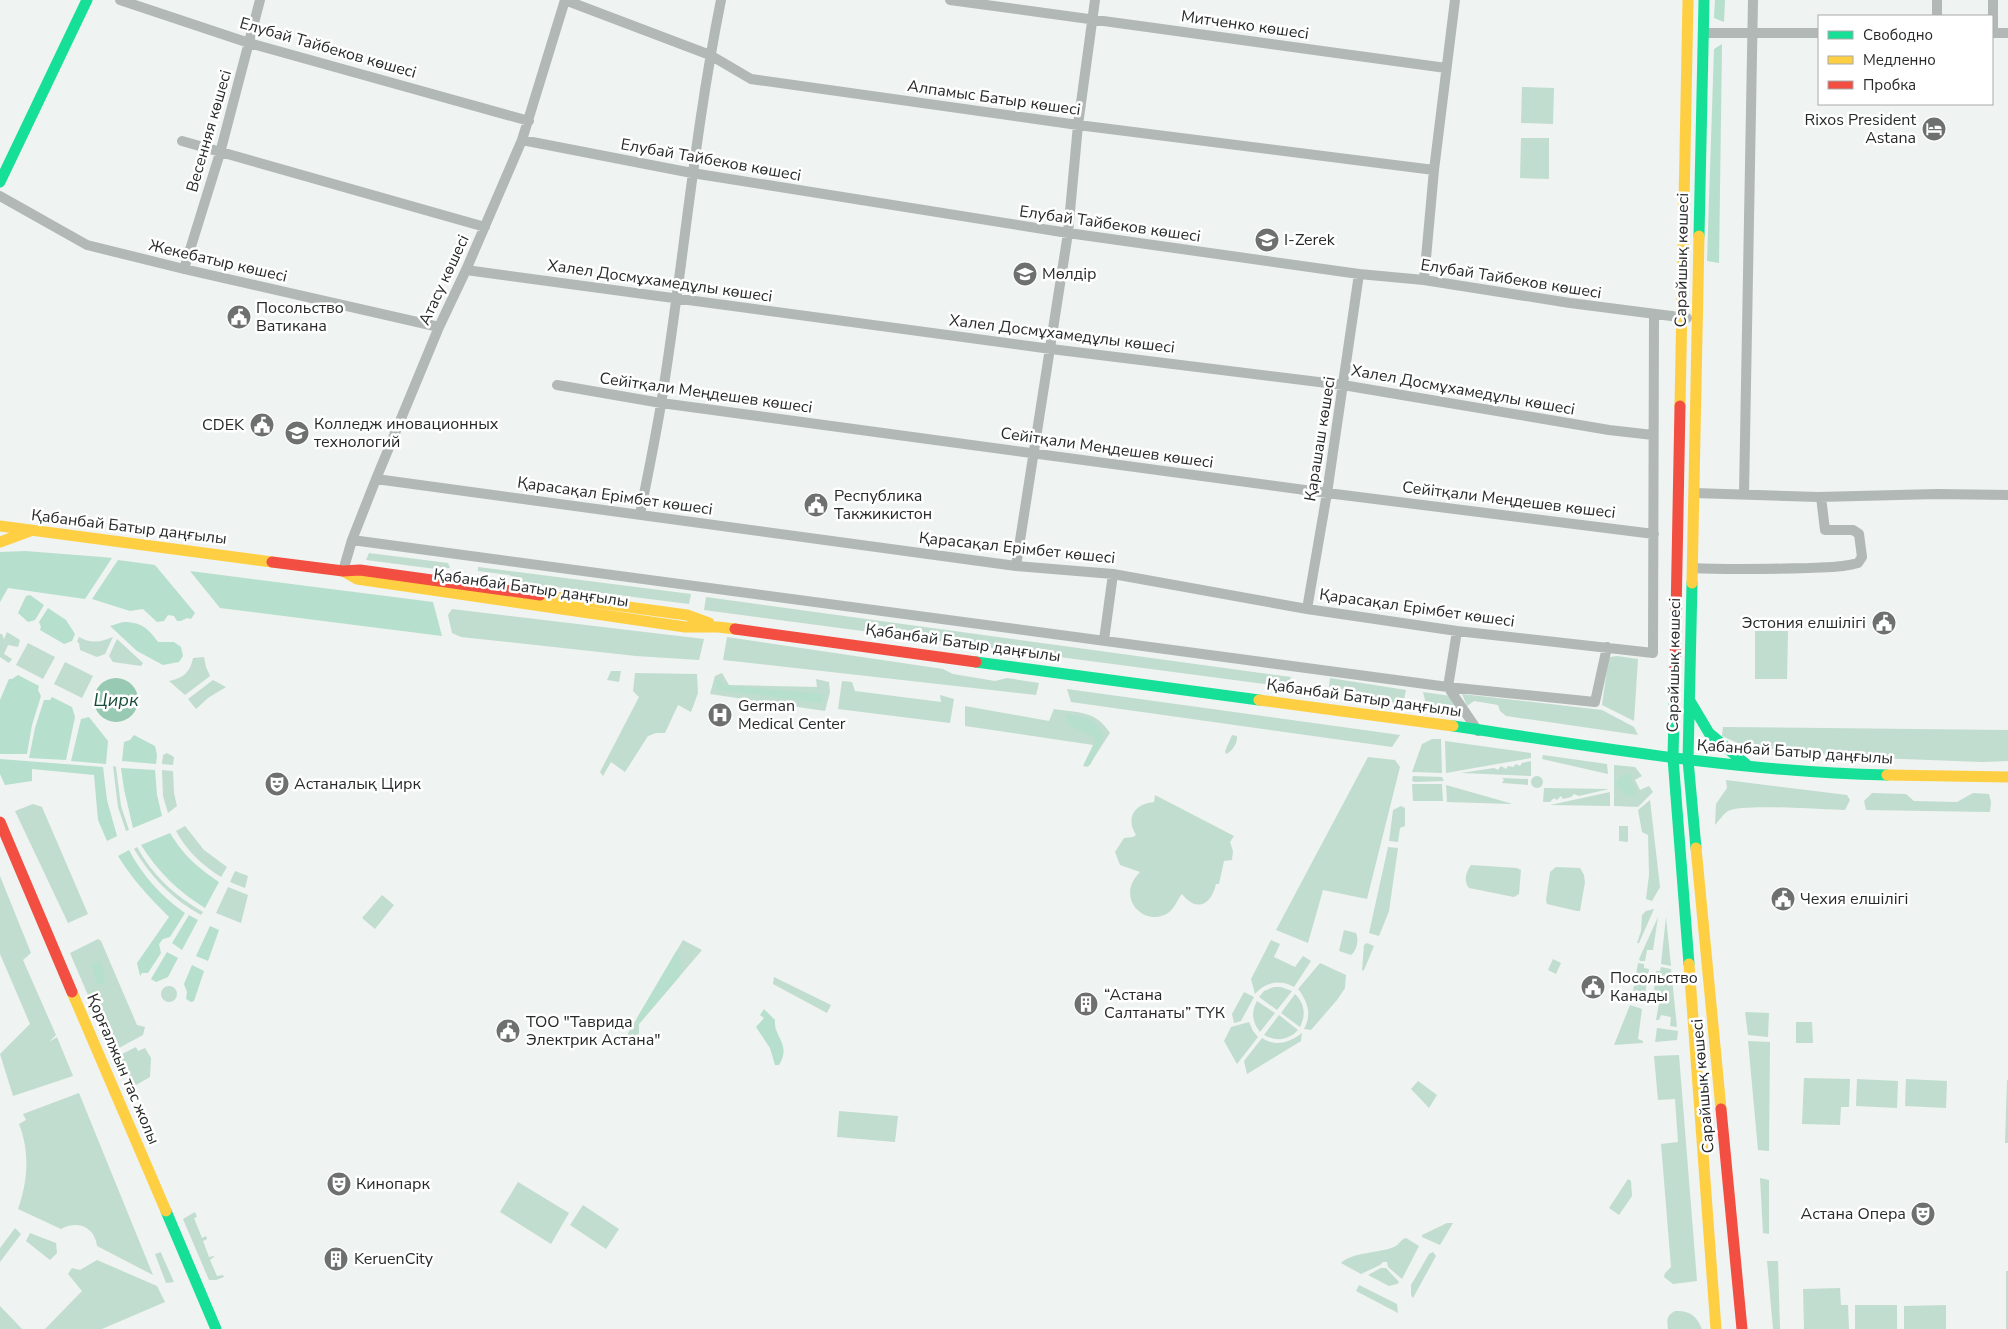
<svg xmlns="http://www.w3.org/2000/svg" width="2008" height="1329" viewBox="0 0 2008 1329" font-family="'Nunito Sans',sans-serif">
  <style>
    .green { fill: #c1ddcf }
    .forest { fill: #b7dfcd }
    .water { fill: #98c9b3 }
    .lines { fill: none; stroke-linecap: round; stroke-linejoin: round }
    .street { stroke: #b1b8b5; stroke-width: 10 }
    .fast { stroke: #16e098; stroke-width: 11 }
    .slow { stroke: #ffcf43; stroke-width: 11 }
    .jam { stroke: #f24e42; stroke-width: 11 }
    .labels { text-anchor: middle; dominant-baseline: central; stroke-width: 5; stroke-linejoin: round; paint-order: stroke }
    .street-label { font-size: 16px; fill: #282a29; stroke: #fff }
    .poi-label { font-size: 16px; fill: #282a29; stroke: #fff; text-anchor: start }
    .water-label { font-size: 18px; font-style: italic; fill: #154d37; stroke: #fff }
  </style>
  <rect width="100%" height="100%" fill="#eff3f1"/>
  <path class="green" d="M1522 87 1554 88 1553 124 1521 123Z
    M1521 138H1549V179L1520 178Z
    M369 553 448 563 450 568 436 569 366 560Z
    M478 567 691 594 689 604 523 583 509 575 478 571Z
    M706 597 1291 677 1288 687 704 610Z
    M452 609 704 639 699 660 636 656 461 637 452 633 448 615Z
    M1755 631H1788L1787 679H1755Z
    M7 632 20 640 18 647 8 645 4 654 12 659 9 663 0 657V634H2L4 639Z
    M79 637C91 644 101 642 113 637L105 654 97 657 80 650 79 643 77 642Z
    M727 637 943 669 953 674 995 681 1007 678 1039 683 1036 695 723 660Z
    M117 639 143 663 141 666 113 662 109 656Z
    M28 643 55 657 43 679 16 665Z
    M1617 656 1638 659 1634 721 1602 705 1608 662 1610 657Z
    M204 657 206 667 210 676 185 695 169 681C183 678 190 673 193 658Z
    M65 662 93 676 82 698 54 684Z
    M611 671H621L619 682 607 680Z
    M635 673 697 674 698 693 691 712 678 705 665 733H656L648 736 625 772 611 762 603 776 600 772 639 697 633 691Z
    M722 673 729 685 817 687 816 679 829 682 830 692 825 711 710 694 715 676Z
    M1330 678 1406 690 1403 704 1374 699 1362 692 1329 687Z
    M213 680 226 687 208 698 196 709 188 699Z
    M842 681 852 682 855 691 941 702 940 695 954 699 950 723 838 709Z
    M1067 689 1400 735 1392 747 1071 702Z
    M1423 692 1451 696 1461 714 1427 708Z
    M1462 694 1602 710 1634 727 1638 735 1506 716 1500 711 1498 705 1474 701 1467 706Z
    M965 706 1049 721 1054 709C1079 713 1095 710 1110 733L1088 767 1083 766 1093 745 965 726Z
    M1723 727 2008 730V761L1982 762 1850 757 1744 746 1722 736Z
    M1232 735 1237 736C1238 742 1232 752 1226 754L1225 751Z
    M1432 739H1441L1442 773 1412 772 1422 744Z
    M1445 741 1531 753V758L1446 773Z
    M167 753 174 757 173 765 162 764 163 755Z
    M1543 755 1607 764 1608 774 1542 759Z
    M1368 757 1395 760 1400 767 1367 899 1323 890 1308 943 1276 930Z
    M1531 761V776L1461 773 1494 768 1498 770 1501 766 1506 769 1508 766 1513 767 1516 764 1520 766 1522 763Z
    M1614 765 1635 767 1642 776 1635 780 1640 790 1649 786 1653 792 1638 807 1614 806Z
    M113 766 116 767 121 806 129 830 126 831 118 807Z
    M162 770 173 771 174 793 177 806 168 813 163 796Z
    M1413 776 1442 777 1444 781 1414 782 1412 780Z
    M1531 782a6 6 0 1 1 12 0a6 6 0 1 1-12 0Z
    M1502 778 1528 779V785L1502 783 1504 780Z
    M1726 780 1847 795 1850 800 1845 810C1824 810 1743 803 1728 811 1723 814 1719 821 1715 825L1716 804 1727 788Z
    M1412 784H1442L1443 801H1413Z
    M1446 785 1513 804 1447 802Z
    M1544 788 1609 789 1579 796 1574 794 1571 797 1563 799 1561 796 1557 800 1554 798 1550 802H1543Z
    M1610 792V806L1550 805Z
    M1872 793 1906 794 1914 801 1957 802 1973 793 1989 794 1991 802 1990 812 1866 810 1864 801Z
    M1155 795 1234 836 1230 842 1233 851 1232 860 1224 861 1219 884H1216C1211 906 1196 912 1182 894 1177 900 1175 908 1168 913 1145 928 1114 898 1140 872L1120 865 1115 852 1124 838 1133 837 1136 835C1125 817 1135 804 1154 802Z
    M1650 800 1660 887 1652 901 1646 899 1649 875 1648 835 1642 832 1638 810Z
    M33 804 42 807 88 914 68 923 15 811Z
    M1401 806 1405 808V826L1400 828 1398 842 1389 841 1393 810Z
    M185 826 204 850 227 867 221 877C202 865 187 851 176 831Z
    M1619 826H1628V842L1619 841Z
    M137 847C153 876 175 896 203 912L201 915C172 899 151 877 134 849Z
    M1388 847 1398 848 1389 911 1379 936 1369 933Z
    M1471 865 1517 868 1521 870 1519 894 1514 897 1469 888C1463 881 1466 872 1471 865Z
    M1556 867 1580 868 1584 875 1585 882 1580 911H1577L1547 904 1546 900 1550 872Z
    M235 871 248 876 245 888 230 882Z
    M0 876 31 953 23 960 56 1035 49 1042 57 1037 73 1076 13 1096 0 1054 30 1024 0 954Z
    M228 887 248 895 241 923 216 913Z
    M382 895 394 905 375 929 362 918Z
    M1654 909 1639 943H1637L1641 931 1642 915 1646 911Z
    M1658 917 1653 950H1647L1645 961H1640L1639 959Z
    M1666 917 1671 966 1661 964Z
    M1344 930 1356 933C1359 940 1357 950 1351 955L1339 951Z
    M98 939 101 941 137 1025 145 1027 143 1035 119 1048 110 1047 70 953Z
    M683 940 702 950 639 1024V1041L636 1043 627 1035Z
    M1271 940 1280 944 1274 957 1295 967 1303 956 1311 961 1294 987C1280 979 1265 982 1255 994L1251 979Z
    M1367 943 1374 946 1364 970 1362 971 1364 945Z
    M1553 959 1561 963 1556 974 1548 970Z
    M1320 963 1346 975 1345 988 1337 1000 1311 1030 1304 1029C1312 1014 1308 1002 1298 989Z
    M1638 963 1644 964V968L1649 969 1645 994 1639 993 1637 1004 1631 1002Z
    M1661 967 1671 969 1677 1027 1670 1026 1671 1017 1661 1015 1659 1020H1656L1661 992 1654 990 1656 971H1660Z
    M774 977 831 1005 827 1013 773 984Z
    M161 994a8 8 0 1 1 16 0a8 8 0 1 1-16 0Z
    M1274 987H1281L1292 991 1277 1010 1259 997 1264 991Z
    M1244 992 1254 997 1241 1021 1234 1023 1232 1014Z
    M1295 994C1305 1004 1306 1015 1300 1027L1281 1013Z
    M1257 1001 1275 1013 1260 1032C1252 1022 1251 1012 1257 1001Z
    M1630 1005 1642 1009 1638 1039 1643 1041V1043L1614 1045Z
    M1745 1012 1769 1013 1768 1037 1748 1035Z
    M1279 1015 1298 1030C1289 1040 1276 1042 1264 1035Z
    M1249 1022 1253 1031 1258 1037 1237 1064 1224 1041 1231 1027Z
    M1796 1022H1812L1813 1043H1796Z
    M1657 1028 1678 1031 1677 1040 1655 1042Z
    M1302 1033 1301 1041 1247 1074 1244 1061 1262 1038C1276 1047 1289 1043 1302 1033Z
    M1748 1041 1770 1042 1769 1151 1758 1150Z
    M136 1047 138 1051 145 1048 151 1058 150 1077 136 1085 127 1074 118 1056Z
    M1679 1055 1697 1281 1673 1284 1664 1277 1665 1273 1671 1267 1661 1144 1678 1142 1675 1099 1658 1100 1654 1056Z
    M1804 1078 1850 1079 1849 1107H1841L1840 1125 1802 1124Z
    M1857 1079 1898 1081 1897 1108 1856 1106Z
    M1906 1079 1947 1081 1946 1108 1905 1106Z
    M2007 1080H2008V1143H2005Z
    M1418 1081 1437 1095 1429 1108 1411 1089Z
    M79 1093 153 1275 97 1246C95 1227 77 1220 61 1229L18 1209C28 1181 30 1152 19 1124L26 1120 23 1114Z
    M839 1111 898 1116 895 1142 837 1137Z
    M1760 1178 1769 1180V1234L1763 1233Z
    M1628 1179 1631 1181 1632 1196 1619 1215 1609 1208Z
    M518 1182 569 1213 551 1244 500 1212Z
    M583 1205 619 1229 606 1249 570 1225Z
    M195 1212 197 1217 194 1218 202 1238 206 1236 207 1239 203 1241 209 1257 214 1256V1257L210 1260 217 1276 223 1275 224 1277 216 1280H209L183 1219Z
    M1447 1223H1453L1440 1245 1422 1237V1235Z
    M15 1228 21 1234 0 1262V1248Z
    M30 1233 56 1243 57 1253 50 1260 26 1241Z
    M1406 1238 1419 1246 1402 1279 1388 1267 1387 1262H1383L1380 1265 1361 1274 1341 1263C1352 1252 1380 1253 1394 1247 1399 1245 1401 1239 1406 1238Z
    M161 1252V1253L174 1282 166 1283 155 1254Z
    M1433 1252 1436 1256 1413 1298 1411 1295V1285L1429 1254Z
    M97 1260 157 1286 165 1302 102 1329H45L82 1291 68 1274 72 1268 80 1270Z
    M1767 1261H1778L1780 1329H1773Z
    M1381 1268H1386L1399 1282 1397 1284 1389 1286 1368 1275Z
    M2006 1271H2008V1329H2006Z
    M1359 1285 1397 1304 1398 1313 1356 1291Z
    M1840 1288 1841 1305H1848L1849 1329H1804L1803 1289Z
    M1855 1305H1897V1329H1855Z
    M1946 1305V1329H1904V1306Z
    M0 1306 22 1329H0Z
    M1675 1311C1689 1310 1697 1316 1702 1329H1668C1667 1320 1666 1316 1675 1311Z"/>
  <path class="forest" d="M1715 0H1725L1724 22 1714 18Z
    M1722 44 1719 263 1707 261 1714 49Z
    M25 551 102 557 112 558 85 599 8 588 0 602V552Z
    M118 560 155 565 195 613 191 619 187 618 181 621H177L174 616 168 615 164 621 157 622 143 609 130 611 92 599Z
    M190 571 433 602 442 636 220 608Z
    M30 595 44 605 35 620 28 622 18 613 26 596Z
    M48 608 66 620 75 634 72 641 64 644 40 630 41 627 39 622Z
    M123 622C141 622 148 628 158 642H174L181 647 183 656 179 662 163 665 137 651 110 626Z
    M18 675 39 686 38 690 41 696 32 725 27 754H0V700L9 679H12Z
    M715 680H720L723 685 823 694 822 703 717 690Z
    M52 697 72 707 75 717 66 760 29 758 35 728 44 700H50Z
    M1065 714C1087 718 1096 716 1104 738L1090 765 1084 764 1096 741 1093 736 1068 725Z
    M89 717 108 741 106 764 71 761 81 719Z
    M134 735 155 746 157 755 156 764 122 761 124 742 130 740Z
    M0 759 103 767 107 800 117 836 107 841 98 820 94 775 32 769V781L5 785 0 774Z
    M121 768 155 770 157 795 162 816 133 828 124 789Z
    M1625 774H1629L1632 777V782L1637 791 1635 796C1626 798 1620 791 1616 783L1619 777Z
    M170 833C184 856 197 867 219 882L205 908C179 892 158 872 141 845Z
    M129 850C142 875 162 897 185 913L170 937 163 939 159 944 161 953 148 973H142L140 976 137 963 169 917C150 898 132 879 118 856Z
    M189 915 198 920 182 950 172 943Z
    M210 926 219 930 208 961 196 956Z
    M677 950 682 965 679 977 639 1024 637 1018Z
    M167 952 178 958 168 977 156 982 151 979Z
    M99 960 104 969 105 983 97 984 91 964Z
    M192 965 204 971 194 1001 191 1002 186 999 187 992 184 984Z
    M764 1009 775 1020C773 1037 792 1044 779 1065H775L770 1048 756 1027 764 1018 760 1015Z"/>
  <path class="water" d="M94 700a22 22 0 1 1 44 0a22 22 0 1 1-44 0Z"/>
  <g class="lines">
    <path class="street" d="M120 0 249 43 529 121
      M565 0 710 55 751 79 1078 125 1434 170
      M950 0 1446 68
      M1993 0V33
      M1937 16V0
      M1703 33H1819
      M1992 33H2008
      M522 140 692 173 1068 233 1359 274 1424 280 1570 303 1687 318
      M182 141 485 227
      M0 196 87 245 184 269 439 327
      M184 269 220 153 260 0
      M466 270 1051 349 1343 385 1609 430 1653 435
      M1424 280 1434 170 1455 0
      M557 385 661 403 1327 493 1654 534
      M376 479 1016 566 1113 574 1307 609 1457 631 1653 653 1654 315
      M1694 493 1818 497 1937 494 2008 495
      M1744 494 1753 0
      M640 515C647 478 655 441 661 404 683 269 694 134 721 0
      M352 540 1448 687 1595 702 1607 647
      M1016 566 1068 233 1078 125 1095 0
      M1692 568C1731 570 1770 569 1808 568 1825 567 1842 568 1858 563L1862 557 1859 534 1853 530H1825L1821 497
      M343 571 352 540 376 479 439 327 466 270 522 140 565 0
      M1307 609 1327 493 1359 274
      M1457 631 1448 687 1478 731
      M1104 640 1113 574"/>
    <path class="fast" d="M0 182 87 0
      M1699 236 1704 0
      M1692 583 1688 760 1696 848
      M976 662 1259 700
      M1675 669 1673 758 1689 964
      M1690 701 1709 733 1747 765
      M1453 726C1597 747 1741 772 1887 775
      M166 1211 216 1329"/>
    <path class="slow" d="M1680 406 1688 0
      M0 526 272 562
      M0 542 30 531
      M343 571 357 579 685 627H718L735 629
      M1692 583 1699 236
      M540 595 687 615 709 623
      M1259 700 1453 726
      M1887 775 2008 777
      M1696 848 1721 1109
      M1689 964 1716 1329
      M72 992 166 1211"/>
    <path class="jam" d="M272 562 343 571 360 570 540 595
      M735 629 976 662
      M1675 669 1680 406
      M0 822 72 992
      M1721 1109 1742 1329"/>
  </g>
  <defs>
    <symbol id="hotel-disc" viewBox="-11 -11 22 22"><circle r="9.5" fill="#6e706f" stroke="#fff"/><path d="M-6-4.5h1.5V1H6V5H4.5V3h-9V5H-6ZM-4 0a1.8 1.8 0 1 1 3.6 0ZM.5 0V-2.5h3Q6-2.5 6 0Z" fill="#fff"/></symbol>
    <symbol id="school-disc" viewBox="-11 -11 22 22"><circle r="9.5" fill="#6e706f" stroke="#fff"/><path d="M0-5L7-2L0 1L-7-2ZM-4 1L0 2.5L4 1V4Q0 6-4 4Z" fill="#fff"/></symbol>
    <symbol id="civic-disc" viewBox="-11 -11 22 22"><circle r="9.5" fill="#6e706f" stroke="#fff"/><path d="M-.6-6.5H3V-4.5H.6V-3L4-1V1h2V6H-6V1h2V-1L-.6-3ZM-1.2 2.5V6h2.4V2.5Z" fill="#fff"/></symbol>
    <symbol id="university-disc" viewBox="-11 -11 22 22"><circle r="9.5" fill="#6e706f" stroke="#fff"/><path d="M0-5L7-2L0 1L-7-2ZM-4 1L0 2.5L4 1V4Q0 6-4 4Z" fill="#fff"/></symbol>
    <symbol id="hospital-disc" viewBox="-11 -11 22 22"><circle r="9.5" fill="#6e706f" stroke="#fff"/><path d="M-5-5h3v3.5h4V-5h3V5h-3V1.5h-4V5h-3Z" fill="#fff"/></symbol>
    <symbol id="theatre-disc" viewBox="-11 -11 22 22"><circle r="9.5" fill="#6e706f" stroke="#fff"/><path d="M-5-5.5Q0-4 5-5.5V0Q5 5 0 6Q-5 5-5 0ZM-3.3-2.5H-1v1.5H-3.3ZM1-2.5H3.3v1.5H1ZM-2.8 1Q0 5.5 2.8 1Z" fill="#fff"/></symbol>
    <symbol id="building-disc" viewBox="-11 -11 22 22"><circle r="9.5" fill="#6e706f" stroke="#fff"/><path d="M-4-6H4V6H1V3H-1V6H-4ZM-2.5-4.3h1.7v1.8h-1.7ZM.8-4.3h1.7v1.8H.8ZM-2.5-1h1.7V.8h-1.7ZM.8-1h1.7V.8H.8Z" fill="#fff"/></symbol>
  </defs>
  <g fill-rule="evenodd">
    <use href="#hotel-disc" x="1920" y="115" width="28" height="28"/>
    <use href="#school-disc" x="1253" y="226" width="28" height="28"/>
    <use href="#school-disc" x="1011" y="260" width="28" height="28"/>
    <use href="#civic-disc" x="225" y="303" width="28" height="28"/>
    <use href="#civic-disc" x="248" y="411" width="28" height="28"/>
    <use href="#university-disc" x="283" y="419" width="28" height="28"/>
    <use href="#civic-disc" x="802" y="491" width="28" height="28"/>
    <use href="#civic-disc" x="1870" y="609" width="28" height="28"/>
    <use href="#hospital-disc" x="706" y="701" width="28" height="28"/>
    <use href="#theatre-disc" x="263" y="770" width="28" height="28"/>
    <use href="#civic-disc" x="1769" y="885" width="28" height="28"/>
    <use href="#civic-disc" x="1579" y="973" width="28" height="28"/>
    <use href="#building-disc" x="1072" y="990" width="28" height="28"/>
    <use href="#civic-disc" x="494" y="1017" width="28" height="28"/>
    <use href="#theatre-disc" x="325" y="1170" width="28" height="28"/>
    <use href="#theatre-disc" x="1909" y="1200" width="28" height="28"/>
    <use href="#building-disc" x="322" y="1245" width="28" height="28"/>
  </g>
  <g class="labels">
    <g class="street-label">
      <text transform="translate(1245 25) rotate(8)">Митченко көшесі</text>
      <text transform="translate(328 48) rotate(16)">Елубай Тайбеков көшесі</text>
      <text transform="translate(994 98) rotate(8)">Алпамыс Батыр көшесі</text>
      <text transform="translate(209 131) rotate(-74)">Весенняя көшесі</text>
      <text transform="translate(711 160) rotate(10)">Елубай Тайбеков көшесі</text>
      <text transform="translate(1110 224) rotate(8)">Елубай Тайбеков көшесі</text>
      <text transform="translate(1682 260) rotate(-89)">Сарайшық көшесі</text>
      <text transform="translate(218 261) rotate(13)">Жекебатыр көшесі</text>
      <text transform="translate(1511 279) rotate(9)">Елубай Тайбеков көшесі</text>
      <text transform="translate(444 280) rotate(-65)">Атасу көшесі</text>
      <text transform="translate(660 281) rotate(8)">Халел Досмұхамедұлы көшесі</text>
      <text transform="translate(1062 334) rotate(7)">Халел Досмұхамедұлы көшесі</text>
      <text transform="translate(1463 390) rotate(10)">Халел Досмұхамедұлы көшесі</text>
      <text transform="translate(706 393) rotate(8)">Сейітқали Меңдешев көшесі</text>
      <text transform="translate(1320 439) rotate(-81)">Қарашаш көшесі</text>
      <text transform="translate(1107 448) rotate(8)">Сейітқали Меңдешев көшесі</text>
      <text transform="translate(615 496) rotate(8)">Қарасақал Ерімбет көшесі</text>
      <text transform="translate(1509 500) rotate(7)">Сейітқали Меңдешев көшесі</text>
      <text transform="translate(129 527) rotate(7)">Қабанбай Батыр даңғылы</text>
      <text transform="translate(1017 548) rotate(6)">Қарасақал Ерімбет көшесі</text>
      <text transform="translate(531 588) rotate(8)">Қабанбай Батыр даңғылы</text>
      <text transform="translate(1417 608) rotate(8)">Қарасақал Ерімбет көшесі</text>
      <text transform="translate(963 643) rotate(8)">Қабанбай Батыр даңғылы</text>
      <text transform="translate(1674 665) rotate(-89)">Сарайшық көшесі</text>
      <text transform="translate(1364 698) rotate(8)">Қабанбай Батыр даңғылы</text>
      <text transform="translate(1795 752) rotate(4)">Қабанбай Батыр даңғылы</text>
      <text transform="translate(123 1069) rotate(67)">Қорғалжын тас жолы</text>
      <text transform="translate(1703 1086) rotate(-95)">Сарайшық көшесі</text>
    </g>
    <g class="poi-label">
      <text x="1916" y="120" text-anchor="end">Rixos President<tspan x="1916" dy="18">Astana</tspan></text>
      <text x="1284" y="240">I-Zerek</text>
      <text x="1042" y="274">Мөлдір</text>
      <text x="256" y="308">Посольство<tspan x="256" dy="18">Ватикана</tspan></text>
      <text x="314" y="424">Колледж иновационных<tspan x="314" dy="18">технологий</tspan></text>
      <text x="244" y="425" text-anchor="end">CDEK</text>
      <text x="834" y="496">Республика<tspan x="834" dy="18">Такжикистон</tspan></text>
      <text x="1866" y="623" text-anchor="end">Эстония елшілігі</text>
      <text x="738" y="706">German<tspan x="738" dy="18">Medical Center</tspan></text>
      <text x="294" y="784">Астаналық Цирк</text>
      <text x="1800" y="899">Чехия елшілігі</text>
      <text x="1610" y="978">Посольство<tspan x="1610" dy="18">Канады</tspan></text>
      <text x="1104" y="995">“Астана<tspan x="1104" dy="18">Салтанаты” ТҮК</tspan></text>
      <text x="526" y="1022">ТОО "Таврида<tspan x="526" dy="18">Электрик Астана"</tspan></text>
      <text x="356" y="1184">Кинопарк</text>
      <text x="1906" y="1214" text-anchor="end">Астана Опера</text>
      <text x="354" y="1259">KeruenCity</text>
    </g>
    <g class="water-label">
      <text x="116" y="700">Цирк</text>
    </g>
  </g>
  <rect x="1818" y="15" width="175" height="90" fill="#ffffff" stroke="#a9aaa9"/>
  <rect x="1828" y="31" width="25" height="8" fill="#16e098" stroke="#a9aaa9"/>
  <text x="1863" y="40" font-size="15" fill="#282a29">Свободно</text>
  <rect x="1828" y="56" width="25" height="8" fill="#ffcf43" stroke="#a9aaa9"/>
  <text x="1863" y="65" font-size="15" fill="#282a29">Медленно</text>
  <rect x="1828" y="81" width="25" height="8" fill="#f24e42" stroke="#a9aaa9"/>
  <text x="1863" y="90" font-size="15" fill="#282a29">Пробка</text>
</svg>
